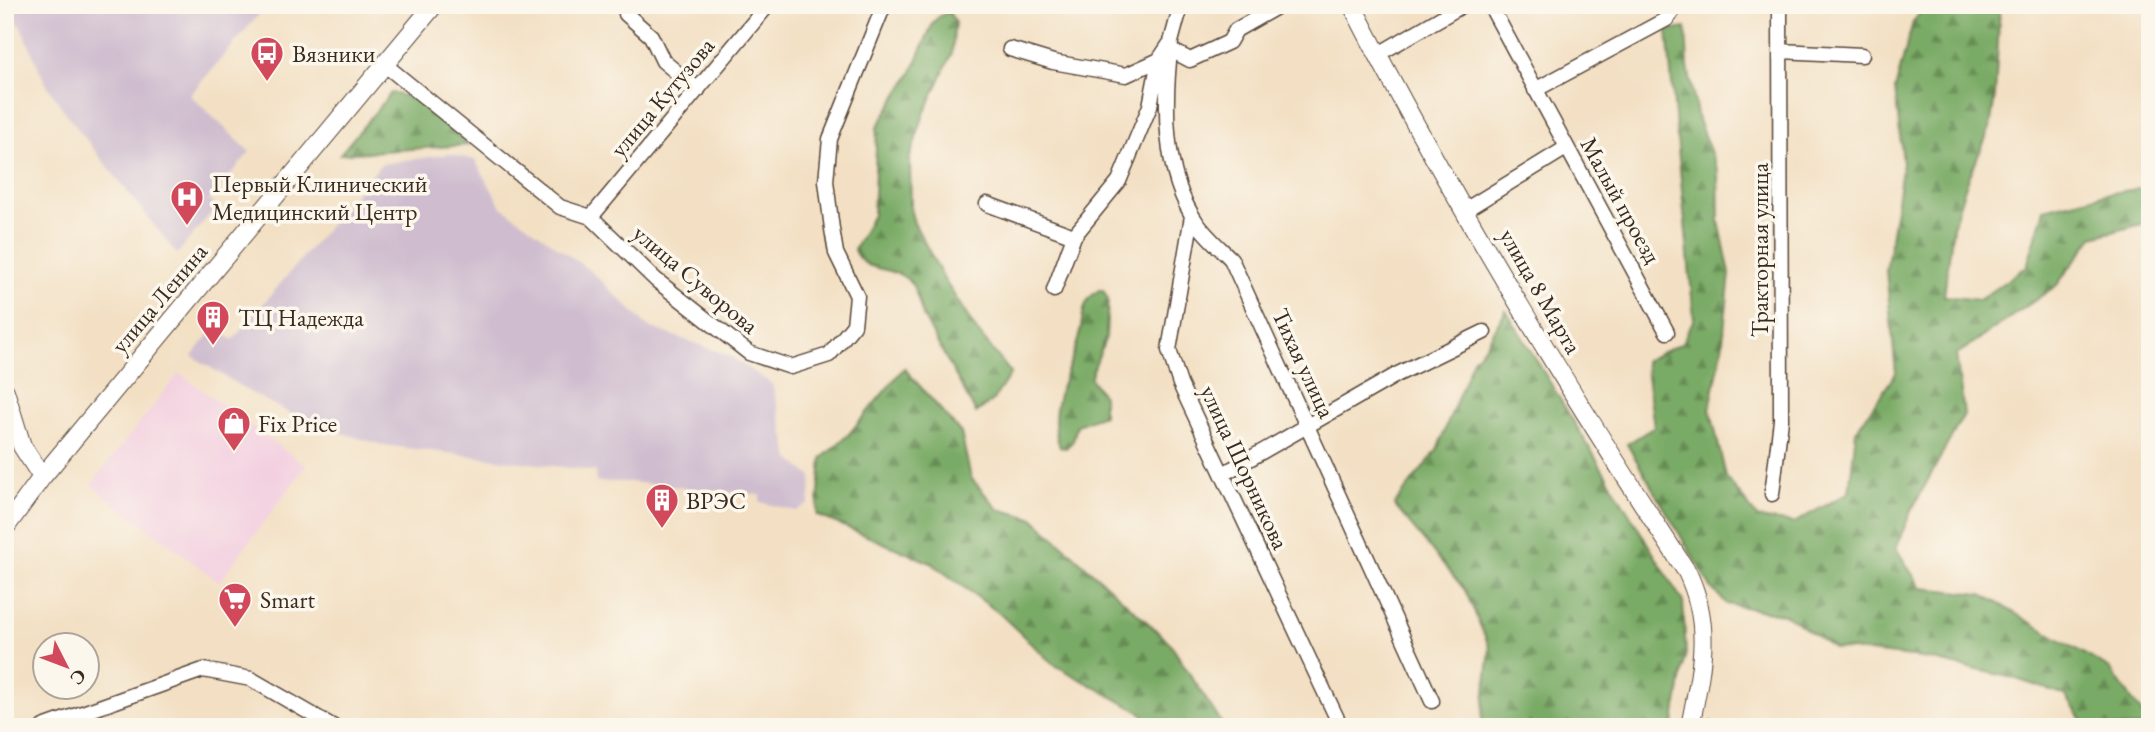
<svg xmlns="http://www.w3.org/2000/svg" width="2155" height="732" viewBox="0 0 2155 732" font-family="'EB Garamond',serif">
  <style>
    .built { fill: #f3cfe0 }
    .industrial { fill: #cfbdcf }
    .forest { fill: url(#forest-firs); stroke: #5a6a42; stroke-width: 2 }
    .lines { fill: none; stroke-linecap: round; stroke-linejoin: round }
    .minor-casing { stroke: #574537; stroke-width: 17 }
    .major-casing { stroke: #574537; stroke-width: 20 }
    .minor { stroke: #fff; stroke-width: 14 }
    .major { stroke: #fff; stroke-width: 18 }
    .labels { text-anchor: middle; dominant-baseline: central; stroke-width: 7; stroke-linejoin: round; paint-order: stroke }
    .poi-label { font-size: 24px; fill: #3b2a1e; stroke: #fbf7ec; text-anchor: start }
    .street-label { font-size: 24px; fill: #3b2a1e; stroke: #fbf7ec }
  </style>
  <defs>
    <pattern id="forest-firs" width="22" height="20" patternUnits="userSpaceOnUse" patternTransform="scale(1.75)"><rect width="22" height="20" fill="#7aab66"/><path d="M5 1l3.5 6h-7zM16 11l3.5 6h-7z" fill="#658b53"/></pattern>
  </defs>
  <rect width="100%" height="100%" fill="#fbf7ec"/>
  <filter id="ink" filterUnits="userSpaceOnUse"><feTurbulence type="fractalNoise" baseFrequency=".0143" numOctaves="2"/><feDisplacementMap in="SourceGraphic" scale="14" xChannelSelector="R" yChannelSelector="G"/><feConvolveMatrix kernelMatrix="1 2 1 2 8 2 1 2 1" color-interpolation-filters="sRGB"/></filter>
  <filter id="wash" filterUnits="userSpaceOnUse"><feTurbulence type="fractalNoise" baseFrequency=".00686" numOctaves="4" result="noise"/><feDisplacementMap in="SourceGraphic" scale="28" xChannelSelector="R" yChannelSelector="G"/><feGaussianBlur stdDeviation="1.57" result="paint"/><feColorMatrix in="noise" values="0 0 0 0 0 0 0 0 0 0 0 0 0 0 0 0 0 1.4 0 .05"/><feComposite in="paint" operator="in"/></filter>
  <g filter="url(#wash)">
    <rect width="100%" height="100%" fill="#f3e0c4"/>
    <path class="built" d="M179 373 306 466 219 582 91 485Z"/>
    <path class="industrial" d="M14 5H267L190 95 250 152 209 200 216 207 177 254 66 114 44 80 22 29 11 12Z
      M449 154 475 160 501 206 592 272 649 327 730 356 772 384 790 459 812 477 809 504 796 511 760 502V495L630 482H596L595 471 383 445 310 424 251 393 192 356 215 328 233 340 381 164Z"/>
    <path class="forest" d="M1926 5H2000L1995 96 1990 128 1965 187 1953 227 1944 296 1979 300 2027 266 2044 209 2105 194 2150 187V222L2093 237 2057 285 1956 355 1964 414 1911 511 1896 548 1921 588 1982 594 2110 669 2148 722 2146 727H2087L2065 695 2013 678 1929 659 1834 648 1786 615 1727 604 1711 588 1627 444 1654 427 1645 361 1682 343 1694 319 1667 31 1686 28 1688 67 1698 120 1718 171 1719 221 1730 274 1722 350 1710 408 1726 477 1758 518 1794 523 1849 492 1856 431 1896 373 1886 271 1903 163 1895 89 1913 22Z
      M949 12 955 22 952 53 924 114 910 157 911 212 914 223 945 281 975 328 1011 373 993 400 976 413C959 381 941 350 924 318 919 308 918 292 911 283 894 263 865 276 854 250L873 215 877 127 912 72 933 23 939 16Z
      M391 93 415 98 468 145 340 154Z
      M1099 290H1103L1108 299 1106 337 1090 378 1103 396V415L1077 425 1073 441 1066 448 1060 447C1044 406 1071 372 1080 332 1084 314 1081 301 1099 290Z
      M1506 310 1683 602 1686 653 1673 727H1481L1490 648 1465 590 1394 505 1437 450 1473 359 1486 345Z
      M904 368 961 433 971 478 998 509 1033 518 1169 642 1224 727H1148L1143 714 1053 664 999 613 931 563 817 515 822 458 849 434Z"/>
  </g>
  <g filter="url(#ink)">
    <g class="lines">
      <defs>
        <path id="minor" d="M1490 5 1667 332
          M626 14 651 36 663 61 698 90
          M1171 42C1164 101 1162 173 1197 223 1206 236 1220 248 1231 259L1432 701
          M1010 49 1053 62 1126 75 1159 60
          M1171 50 1190 60 1229 42 1236 30 1280 5
          M1781 51 1862 55
          M1377 55 1463 5
          M384 64 560 207 591 217 656 280 749 353 791 367 829 355 854 325 857 296 836 253 832 229 826 181 830 139 884 5
          M1535 90 1667 19 1677 5
          M987 204 1074 236
          M1465 210 1566 148
          M1192 216 1169 350 1180 384 1341 727
          M591 217 768 5
          M1054 290 1074 236 1119 181 1150 106 1159 60 1171 42 1181 5
          M1223 474 1398 374 1484 332
          M1772 494 1781 420 1780 5
          M1691 723 1714 727
          M43 727 203 670 251 679 334 727"/>
        <path id="major" d="M1352 5C1452 200 1567 389 1687 572 1713 626 1701 670 1690 727
          M5 391 22 446 42 477
          M5 528 42 477 434 5"/>
      </defs>
      <use href="#minor" class="minor-casing"/>
      <use href="#major" class="major-casing"/>
      <use href="#minor" class="minor"/>
      <use href="#major" class="major"/>
    </g>
  </g>
  <defs>
    <symbol id="bus-pin" viewBox="-11 -11 22 30"><path d="M0 17L-7.5 6A9.5 9.5 0 1 1 7.5 6Z" fill="#d1495b" stroke="#fbf7ec"/><path d="M-5-6H5V4H4V6H2V4H-2V6H-4V4H-5ZM-3.5-4V0h7V-4ZM-3.5 1.2v1.5H-2V1.2ZM2 1.2v1.5H3.5V1.2Z" fill="#fff"/></symbol>
    <symbol id="hospital-pin" viewBox="-11 -11 22 30"><path d="M0 17L-7.5 6A9.5 9.5 0 1 1 7.5 6Z" fill="#d1495b" stroke="#fbf7ec"/><path d="M-5-5h3v3.5h4V-5h3V5h-3V1.5h-4V5h-3Z" fill="#fff"/></symbol>
    <symbol id="building-pin" viewBox="-11 -11 22 30"><path d="M0 17L-7.5 6A9.5 9.5 0 1 1 7.5 6Z" fill="#d1495b" stroke="#fbf7ec"/><path d="M-4-6H4V6H1V3H-1V6H-4ZM-2.5-4.3h1.7v1.8h-1.7ZM.8-4.3h1.7v1.8H.8ZM-2.5-1h1.7V.8h-1.7ZM.8-1h1.7V.8H.8Z" fill="#fff"/></symbol>
    <symbol id="shop-pin" viewBox="-11 -11 22 30"><path d="M0 17L-7.5 6A9.5 9.5 0 1 1 7.5 6Z" fill="#d1495b" stroke="#fbf7ec"/><path d="M-5-2.5h2.3a2.7 3.5 0 0 1 5.4 0H5L5.5 6h-11ZM-1.5-2.5h3a1.5 2.3 0 0 0-3 0Z" fill="#fff"/></symbol>
    <symbol id="supermarket-pin" viewBox="-11 -11 22 30"><path d="M0 17L-7.5 6A9.5 9.5 0 1 1 7.5 6Z" fill="#d1495b" stroke="#fbf7ec"/><path d="M-6-5.5h2.5l.6 2H6L4.5 2H-2.5L-4.4-4H-6ZM-1.5 3.2a1.3 1.3 0 1 0 .1 0ZM3 3.2a1.3 1.3 0 1 0 .1 0Z" fill="#fff"/></symbol>
  </defs>
  <g fill-rule="evenodd">
    <use href="#bus-pin" x="248" y="34" width="38" height="52"/>
    <use href="#hospital-pin" x="168" y="178" width="38" height="52"/>
    <use href="#building-pin" x="194" y="298" width="38" height="52"/>
    <use href="#shop-pin" x="215" y="404" width="38" height="52"/>
    <use href="#building-pin" x="643" y="481" width="38" height="52"/>
    <use href="#supermarket-pin" x="216" y="580" width="38" height="52"/>
  </g>
  <g class="labels">
    <g class="poi-label">
      <text x="292" y="53">Вязники</text>
      <text x="212" y="183">Первый Клинический<tspan x="212" dy="28">Медицинский Центр</tspan></text>
      <text x="238" y="317">ТЦ Надежда</text>
      <text x="258" y="423">Fix Price</text>
      <text x="686" y="500">ВРЭС</text>
      <text x="260" y="599">Smart</text>
    </g>
    <g class="street-label">
      <text transform="translate(662 97) rotate(-50)">улица Кутузова</text>
      <text transform="translate(1621 200) rotate(61)">Малый проезд</text>
      <text transform="translate(1759 250) rotate(-90)">Тракторная улица</text>
      <text transform="translate(696 279) rotate(40)">улица Суворова</text>
      <text transform="translate(1541 291) rotate(60)">улица 8 Марта</text>
      <text transform="translate(159 298) rotate(-50)">улица Ленина</text>
      <text transform="translate(1304 363) rotate(65)">Тихая улица</text>
      <text transform="translate(1245 467) rotate(65)">улица Шорникова</text>
    </g>
  </g>
  <rect width="2155" height="732" fill="none" stroke="#fbf7ec" stroke-width="28"/>
  <g transform="translate(66 666) rotate(132)"><circle r="33" fill="#fbf7ec" stroke="#aea59a" stroke-width="2"/>
  <path d="M0-5L12 26L0 18L-12 26Z" fill="#d1495b"/>
  <text y="-10" font-size="19" font-weight="bold" text-anchor="middle" fill="#3b2a1e">С</text>
  </g>
</svg>
